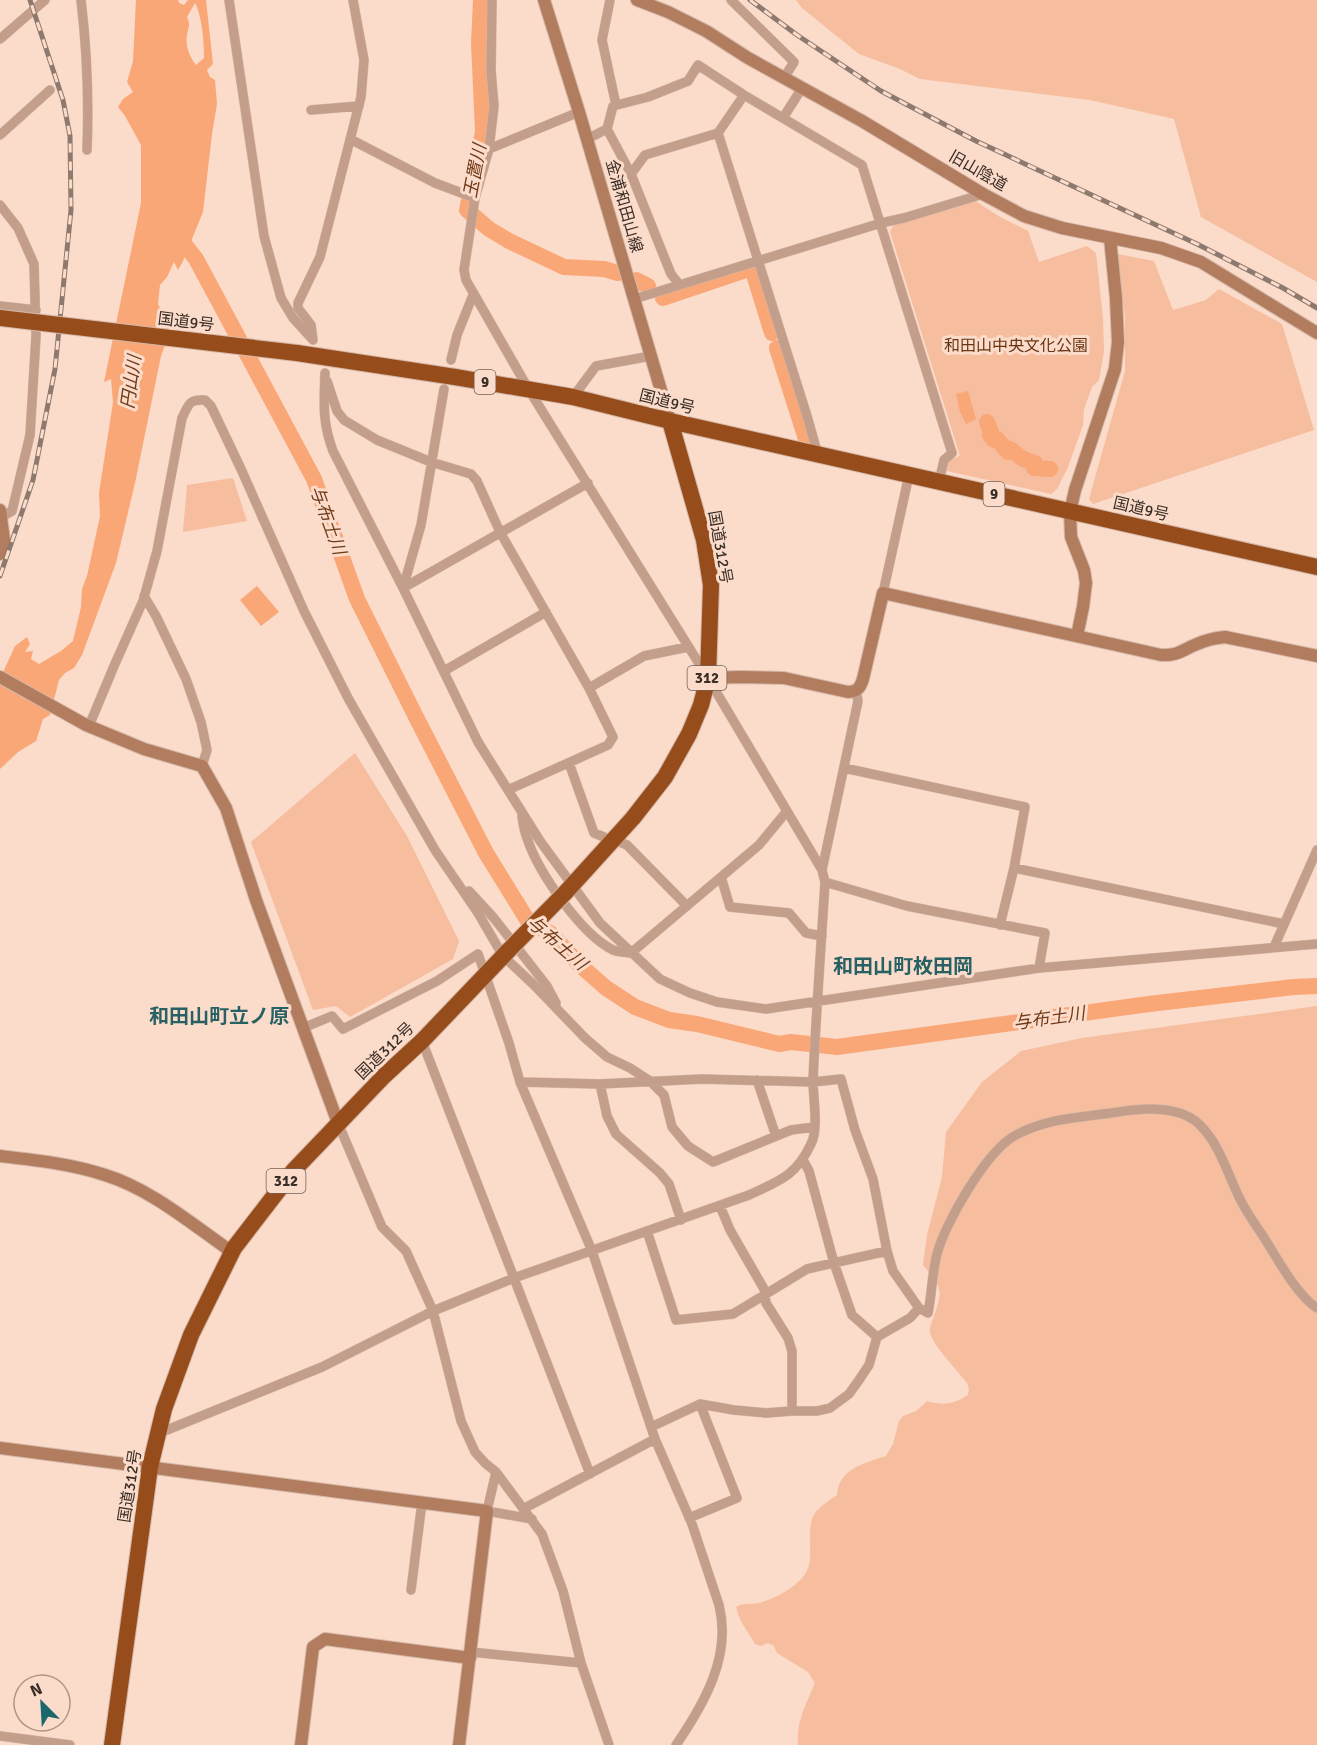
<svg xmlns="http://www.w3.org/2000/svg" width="1317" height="1745" viewBox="0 0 1317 1745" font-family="Signika,'Noto Sans JP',sans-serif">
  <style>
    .green { fill: #f6bd9e }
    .water { fill: #faa777; fill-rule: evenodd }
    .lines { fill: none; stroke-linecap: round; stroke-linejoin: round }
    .river { stroke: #faa777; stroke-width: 16 }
    .street-casing { stroke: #d4b8a9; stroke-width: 10 }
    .secondary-casing { stroke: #d4b8a9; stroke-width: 14 }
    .highway-casing { stroke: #d4b8a9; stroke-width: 18 }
    .street { stroke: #c39e8a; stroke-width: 9 }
    .secondary { stroke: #b27c5e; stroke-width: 12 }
    .highway { stroke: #974d1b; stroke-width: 16 }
    .rail-casing { stroke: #8e796e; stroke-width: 5 }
    .rail { stroke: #fbdbca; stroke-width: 3; stroke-dasharray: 9; stroke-linecap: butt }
    .highway-bridge-casing { stroke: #d4b8a9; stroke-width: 18; stroke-linecap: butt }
    .highway-bridge { stroke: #974d1b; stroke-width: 16 }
    .labels { text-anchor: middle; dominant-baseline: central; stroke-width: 6; stroke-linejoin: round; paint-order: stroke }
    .shield { fill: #fbdbca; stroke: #746258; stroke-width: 1.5 }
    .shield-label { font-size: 15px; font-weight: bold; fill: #3a2e27 }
    .street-label { font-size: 16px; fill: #3a2e27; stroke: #fbdbca }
    .park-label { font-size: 16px; fill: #6a3614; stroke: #fbdbca }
    .water-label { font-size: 18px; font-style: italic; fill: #703b19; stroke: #fbdbca }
    .quarter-label { font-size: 20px; font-weight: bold; fill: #276164; stroke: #fbdbca }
  </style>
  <rect width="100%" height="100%" fill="#fbdbca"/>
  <path class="green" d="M796 0H1317V282L1201 217 1174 119 1090 100 920 79 900 69 859 54 802 8Z
    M974 200 1000 217 1028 231 1039 262 1087 246 1096 253 1103 318 1104 351 1099 380 1092 387 1084 409 1083 425 1068 467 1057 489 1051 494 947 471 949 460 960 456 890 232 893 226Z
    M1117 254 1154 261 1173 310 1206 300 1219 289 1282 324 1314 430 1093 504 1089 499 1125 371V317Z
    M233 478 247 521 183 532 187 485Z
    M355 753 407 836 459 941 453 959 350 1017 336 1006 313 1010 251 842Z
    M1317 1006V1745H798C796 1721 806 1705 815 1683L808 1672 777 1653 774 1646 768 1643 761 1646 755 1644C747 1629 740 1624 736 1607 744 1602 750 1605 759 1603 774 1599 793 1589 803 1577 818 1559 803 1532 815 1513 820 1506 830 1500 837 1495 838 1469 865 1463 886 1456L893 1444 899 1421 903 1416 916 1411 927 1401C942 1406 955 1404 968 1395L969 1389 967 1383C958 1371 934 1347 930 1333 929 1328 931 1324 933 1319 943 1290 943 1289 923 1265L927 1235 942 1177 946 1132 982 1082 1021 1051 1082 1038Z"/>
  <path class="water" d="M136 0H178L179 3 184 5 188 0H206L213 64 207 70 210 77 215 80 217 104 212 134 203 212 183 261 178 270 174 262 167 277 160 285 158 304 163 314 173 324 161 356 135 483 116 563 82 655 74 668 65 673 59 680 50 715 43 719 36 741 18 752 0 769V679L15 646 27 637 30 644 25 652 33 651 31 659 39 664 61 651 73 641 81 607 82 589 87 576 100 516 99 493 113 402 111 379 104 382 141 203V145L125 116 118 107 123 99 133 92 127 82 133 61ZM195 3C202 16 204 43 204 58L196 65C190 57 185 46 187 36 188 27 191 25 187 17Z
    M968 391 976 419 966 424 960 412 956 394Z
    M257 586 279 612 261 626 240 600Z"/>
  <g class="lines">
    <path class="river" d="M481 0 479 43 483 132 467 210 489 229 509 241 564 267 604 269 618 273
      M174 231 196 259 314 479 357 599 416 717 486 853 528 921 550 933 581 966 606 988 635 1007 669 1020 697 1024 779 1044 791 1042 837 1047 1149 1004 1294 987 1317 986
      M636 280 648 286
      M663 298 752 268 772 333
      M777 348 806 439
      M987 422 991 432 990 435 994 440 997 439 1008 452 1010 449 1023 459 1035 463 1034 468 1050 469"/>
    <defs>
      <path id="street" d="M81 0C87 50 89 99 87 150
        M229 0 264 236 281 298 293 318 313 340
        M610 0 602 40 616 105
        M731 0 794 62 784 78
        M0 39 45 0
        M311 110 359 106
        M783 118 802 88
        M607 129 631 174
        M718 133 807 416 818 455
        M0 135 50 90
        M350 139 435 183 475 198
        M587 139 607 129 613 106 648 97 688 81 698 65 744 95
        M489 149 579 112
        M0 205 18 228 34 264 36 336 30 435 12 511 1 517
        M679 284 671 274 631 174 645 155 718 133 744 95 862 165 952 453 944 460 939 482
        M634 299 881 223 904 218 983 194
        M0 306 36 310
        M313 340 311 325 298 308V303L320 257 361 97 364 60 353 0
        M451 360 457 335 473 295
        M325 373C324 403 322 422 333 451L403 588 478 742 508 790 540 841 600 923 660 979 690 993 717 1002 766 1009 1039 968 1317 944
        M327 381 337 411 344 420 377 440 431 462 471 474 477 481 500 532 589 688 613 737 608 745 508 790
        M573 397 596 366 651 356
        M403 588 588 483
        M403 588 421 525 444 389
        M883 593 909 475
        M144 596 156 616 186 679 201 722 207 750 202 766
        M444 671 546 612
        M589 688 644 656 688 647
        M89 726 114 666 143 601 157 551 182 418C189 404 189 399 205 400L211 406 241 469 304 611 348 698 435 850 478 913 503 956 533 984 585 1038 607 1057 630 1068 650 1081 664 1095 672 1127 688 1146 713 1162 791 1130 814 1127
        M569 763 594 833 604 837
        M844 768 1025 807 1014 868 1000 925
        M522 816C523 823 524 831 527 838 538 872 581 934 613 950 618 952 626 952 631 953L759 845 787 811
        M622 843 627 845 687 906
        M1014 868 1284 924
        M822 870 858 701 856 691
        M721 877 730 907 789 913 806 933 822 936
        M825 882 907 906 1045 933 1039 968
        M469 891 493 917 547 986 556 1003
        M1274 947 1317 850
        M303 1028 332 1016 343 1029 437 981 478 954 509 1043 520 1082 592 1251 655 1439 692 1524 719 1605C732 1656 704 1704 676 1745
        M422 1041 590 1474
        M757 1080 776 1136
        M520 1082 600 1084 702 1079 813 1082 841 1079 855 1130 873 1179 887 1251 893 1271 919 1308 928 1313C932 1293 932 1273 937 1254 945 1223 987 1150 1016 1135 1047 1118 1083 1117 1118 1112 1144 1108 1180 1105 1200 1125 1221 1146 1228 1176 1241 1201 1247 1213 1255 1224 1263 1236 1276 1256 1297 1296 1317 1308
        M600 1084 607 1116 616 1134 660 1173 669 1184 681 1220
        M338 1123 382 1227 406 1251 433 1311 461 1421 475 1452 485 1463 496 1472 542 1534 563 1591 581 1663 609 1745
        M803 1160 809 1171 834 1263 852 1315 877 1337
        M720 1206 730 1230 764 1289 766 1303 788 1338 792 1351V1411
        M647 1231 676 1320 733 1314 807 1269 887 1251
        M651 1427 700 1404 734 1410 766 1413 792 1411H817L830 1408 849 1394 859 1380 869 1365 877 1337 910 1318 919 1308
        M157 1434 322 1367 433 1311 514 1278 749 1195C779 1181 796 1176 811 1144 819 1129 813 1098 813 1080 816 1014 821 948 825 882L822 870 708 678 529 390 466 280 464 270 475 198 489 149 494 106 491 71 492 0
        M496 1472 487 1511 532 1519
        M523 1509 655 1439
        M689 1518 737 1498 700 1404
        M411 1590 422 1502
        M471 1652 581 1663
        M0 1736 70 1745"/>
      <path id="secondary" d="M544 0 579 112 670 421
        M637 0 668 12 706 31 748 58 862 121 983 194 1024 216 1062 228 1161 248 1201 262 1317 333
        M0 510 4 540 0 554
        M1077 636 1083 607 1086 583 1084 570 1071 537 1070 512 1075 490 1115 369 1118 342 1116 298 1110 238
        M0 677 86 725 144 749 202 766 226 808 256 900 338 1123
        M708 678 740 677 784 678 848 692C858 691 860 688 863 679L883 593 1161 655C1178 656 1182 650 1197 644 1206 640 1215 638 1225 637L1317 656
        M0 1156C35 1160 72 1164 105 1175 151 1189 193 1225 232 1252
        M0 1448 487 1511 459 1745
        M301 1745 313 1647 325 1639 470 1658"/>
      <path id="highway" d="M297 353 455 377 573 397 670 421 1317 567
        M565 893 633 818 665 777 689 734 701 705 708 678 711 585 704 540 670 421
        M112 1745 150 1467 164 1409 191 1335 234 1248 294 1170 384 1076 422 1041 509 950"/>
    </defs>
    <use href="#street" class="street-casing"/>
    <use href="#secondary" class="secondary-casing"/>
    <use href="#highway" class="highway-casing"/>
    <use href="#street" class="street"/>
    <use href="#secondary" class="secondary"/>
    <use href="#highway" class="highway"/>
    <defs>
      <path id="rail" d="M750 0 797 35 881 91 976 141 1197 244 1283 288 1317 308
        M0 576 33 480 55 369 71 210 70 136 63 100 30 0"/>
    </defs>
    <use href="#rail" class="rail-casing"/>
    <use href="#rail" class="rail"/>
    <defs>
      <path id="highway-bridge" d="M0 318 297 353
        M509 950 565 893"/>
    </defs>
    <use href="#highway-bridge" class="highway-bridge-casing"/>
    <use href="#highway-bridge" class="highway-bridge"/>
  </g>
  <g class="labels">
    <g class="shield">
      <rect x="474.5" y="370" width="21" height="24" rx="4.5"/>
      <rect x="983.5" y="482" width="21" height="24" rx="4.5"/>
      <rect x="687.5" y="666" width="39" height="24" rx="4.5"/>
      <rect x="266.5" y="1169" width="39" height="24" rx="4.5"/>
    </g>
    <g class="shield-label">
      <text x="485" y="382">9</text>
      <text x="994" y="494">9</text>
      <text x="707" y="678">312</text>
      <text x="286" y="1181">312</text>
    </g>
    <g class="street-label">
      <text transform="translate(978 171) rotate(30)">旧山陰道</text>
      <text transform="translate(624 206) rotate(74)">金浦和田山線</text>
      <text transform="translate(186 322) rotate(7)">国道9号</text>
      <text transform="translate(667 402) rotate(14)">国道9号</text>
      <text transform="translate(1141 509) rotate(13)">国道9号</text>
      <text transform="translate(720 547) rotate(80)">国道312号</text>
      <text transform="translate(385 1051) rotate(-44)">国道312号</text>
      <text transform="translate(130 1486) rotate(-81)">国道312号</text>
    </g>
    <g class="park-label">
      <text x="1016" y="346">和田山中央文化公園</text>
    </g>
    <g class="water-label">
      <text transform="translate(475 171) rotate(-79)">玉置川</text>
      <text transform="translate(131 382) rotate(-82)">円山川</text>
      <text transform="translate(328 520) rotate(70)">与布土川</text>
      <text transform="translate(557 943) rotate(41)">与布土川</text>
      <text transform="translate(1049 1018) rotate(-8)">与布土川</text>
    </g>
    <g class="quarter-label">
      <text x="903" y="966">和田山町枚田岡</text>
      <text x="219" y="1016">和田山町立ノ原</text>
    </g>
  </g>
  <g transform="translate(42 1703) rotate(336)"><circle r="28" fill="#fbdbca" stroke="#ae9689" stroke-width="1.5"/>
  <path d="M0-4.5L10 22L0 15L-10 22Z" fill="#1b686c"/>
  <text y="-9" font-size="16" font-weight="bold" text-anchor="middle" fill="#3a2e27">N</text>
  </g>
</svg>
